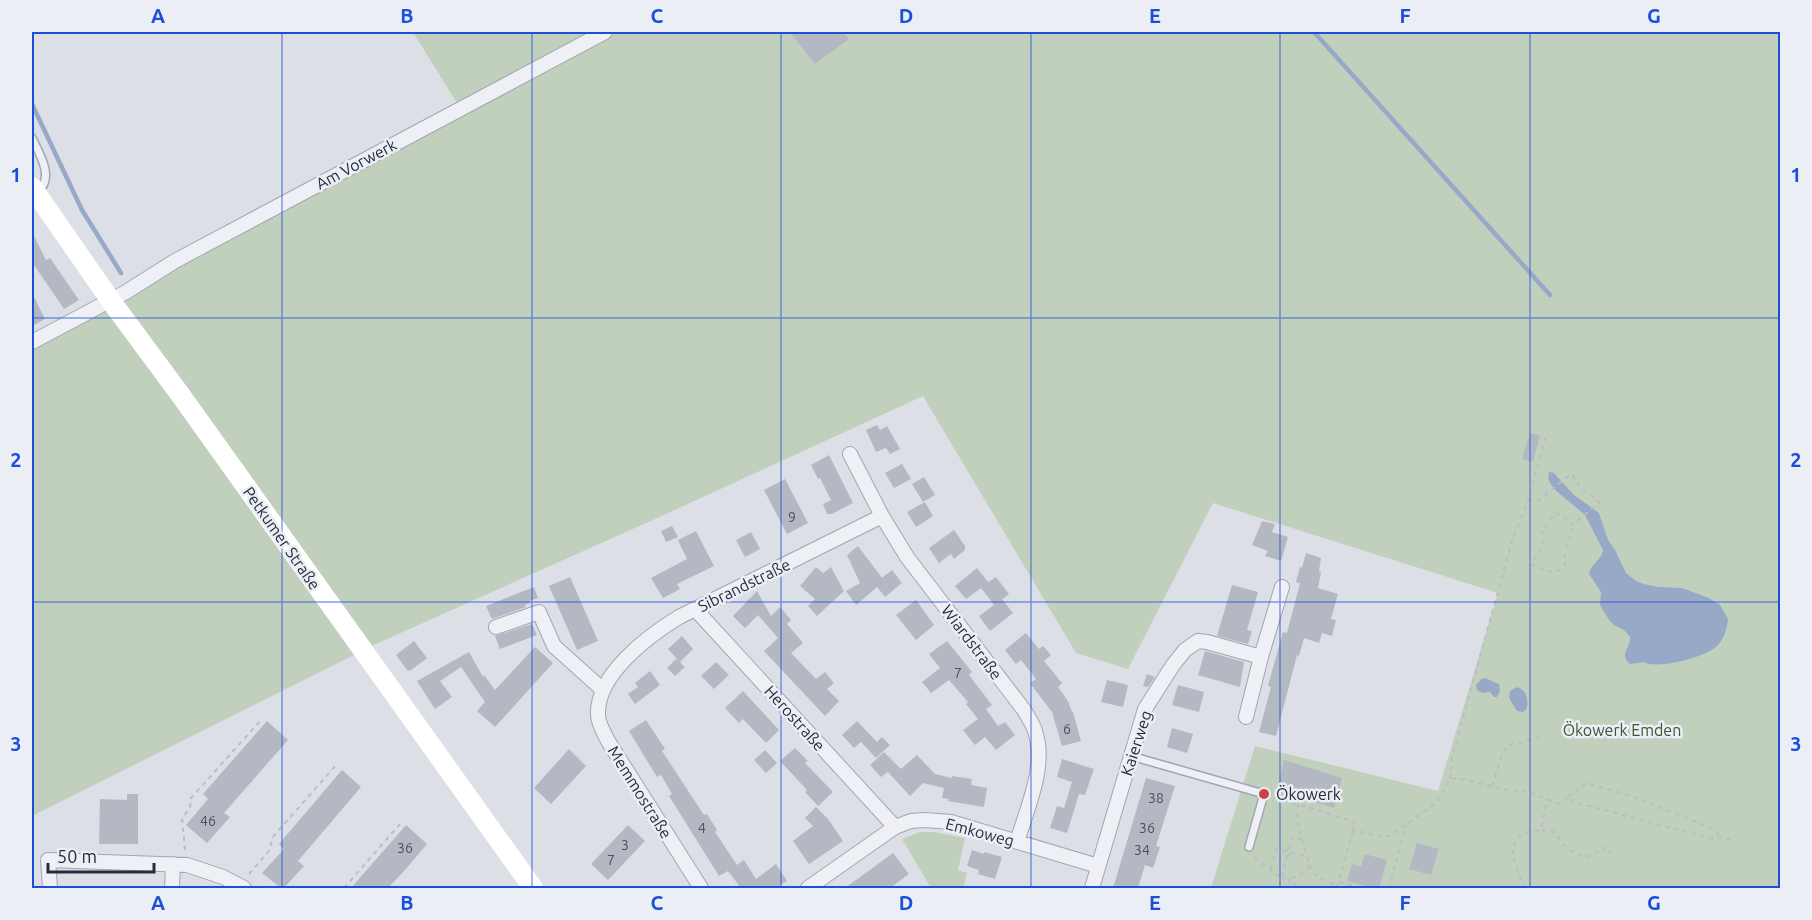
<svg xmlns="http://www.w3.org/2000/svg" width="1812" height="920" viewBox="0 0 1812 920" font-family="Ubuntu,sans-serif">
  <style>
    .green { fill: #c0d0bd }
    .water { fill: #97a9c7 }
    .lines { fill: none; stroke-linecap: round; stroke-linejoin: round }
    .stream { stroke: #97a9c7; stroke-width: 4.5 }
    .building { fill: #b3b8c3 }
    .lane-casing { stroke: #a2a6b0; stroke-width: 10 }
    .street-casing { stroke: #a2a6b0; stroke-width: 16 }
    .path { stroke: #bbbdc5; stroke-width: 2; stroke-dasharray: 4.5 4.5; stroke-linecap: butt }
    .lane { stroke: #eff0f5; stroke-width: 7 }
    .street { stroke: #eff0f5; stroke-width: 14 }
    .secondary { stroke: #fff; stroke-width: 20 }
    .grid { fill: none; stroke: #1d4ed8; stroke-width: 1.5; stroke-opacity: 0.55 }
    .poi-dot { fill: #cc4047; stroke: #ebeef4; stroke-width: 2 }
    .labels { text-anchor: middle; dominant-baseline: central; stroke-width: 5; stroke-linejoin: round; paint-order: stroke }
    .number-label { font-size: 14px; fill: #494f5e }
    .street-label { font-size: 16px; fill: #262c3c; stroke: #ebeef4 }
    .park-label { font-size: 16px; fill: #375833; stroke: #ebeef4 }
    .poi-label { font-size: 16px; fill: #262c3c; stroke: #ebeef4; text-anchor: start }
    .neatline { fill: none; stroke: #1d4ed8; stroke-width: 2 }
    .grid-label { font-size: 20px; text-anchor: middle; font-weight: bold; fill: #1d4ed8 }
  </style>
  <rect width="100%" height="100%" fill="#dcdfe6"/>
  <path class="green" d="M413 32H1780V888H1211L1255 746 1438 791 1498 593 1213 503 1128 669 1076 653 923 396 655 519 376 644 32 816V342L460 108Z
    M920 832H934L965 838 958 870 967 873 964 884 965 888H931L902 839Z"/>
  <path class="water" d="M1549 472 1554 473 1574 495 1599 513 1608 540 1615 550 1626 573 1636 581 1644 584 1658 587 1682 588 1709 598 1720 605 1728 619C1727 628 1725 637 1718 645 1708 657 1657 670 1644 662L1630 664C1618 654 1631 648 1630 637L1624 630 1614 625 1609 620 1600 605 1601 592 1589 574C1590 564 1602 560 1603 550L1585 515 1554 489 1548 479Z
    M1485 678 1499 684 1500 691 1497 697H1494L1490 692 1483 693 1477 690 1476 685 1481 679Z
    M1517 687C1527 690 1528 699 1527 708L1523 712 1517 711 1509 698 1510 691Z"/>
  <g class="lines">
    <path class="stream" d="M1314 32 1550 295
      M32 104 82 210 121 273"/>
  </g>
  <path class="building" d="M790 32H844L849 39 815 64Z
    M32 232 46 260 50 258 79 300 64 309 32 262Z
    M32 293 45 319 32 326Z
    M877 425 880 430 887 426 900 449 890 454 886 448 876 452 866 430Z
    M1530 433 1540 436 1533 462 1522 459Z
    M829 455 853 503 832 514H827L823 504 831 500 820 478 818 479 811 465Z
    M902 464 911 479 894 488 885 473Z
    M924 477 935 495 923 502 912 484Z
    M785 479 808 523 787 534 764 490Z
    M925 502 933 516 916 527 907 512Z
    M1262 521 1275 524 1272 532 1288 537 1281 561 1265 556 1268 551 1252 545Z
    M672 526 678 537 666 542 661 531Z
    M954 530 965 546V550L954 559 951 554 939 563 929 548Z
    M696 531 714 566 677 584 680 589 663 598 651 578 687 559 678 540Z
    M751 532 760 549 745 557 736 540Z
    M858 546 882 578 892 570 902 583 885 597 877 587 856 605 846 591 860 583 847 555Z
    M1306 553 1321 558 1319 571 1321 572 1318 588 1338 594 1331 619 1336 620 1332 636 1322 633 1319 643 1304 638 1299 656 1297 655 1276 736 1259 732 1271 687 1268 686 1283 632 1287 633 1300 583 1296 582 1300 567 1302 568Z
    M816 567 823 573 831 567 844 591 817 616 808 606 815 599 800 586Z
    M977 568 988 582 996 577 1009 594 1000 601 1002 599 1013 613 990 631 979 616 994 605 981 588 966 599 955 586Z
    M570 577 598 641 577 650 549 586Z
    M1232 585 1258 592 1247 630 1252 631 1248 644 1217 636Z
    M534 587 538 598 529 601 530 603 525 605 526 607 492 619 486 606Z
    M757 591 771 616 780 607 791 620 787 624 803 643 791 653 816 679 825 672 834 683 827 689 839 701 825 716 764 651 778 638 758 615 745 628 733 616Z
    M916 600 934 625 916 640 896 615Z
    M532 624 537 635 500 649 495 636Z
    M1026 633 1039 649 1043 646 1051 655 1044 661 1062 683 1058 687 1068 701 1072 712H1073L1081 741 1062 746 1052 712 1030 683 1036 679 1021 660 1016 664 1005 650Z
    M682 636 693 649 680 662 685 667 675 676 667 668 676 659 679 661 668 649Z
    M414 641 427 658 410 671 409 670 408 671 396 655Z
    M947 641 972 672 969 675 992 705 986 709 998 726 1005 722 1015 735 996 750 985 737 975 745 963 730 978 719 966 704 968 702 949 680 931 693 922 682 940 668 929 654Z
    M535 647 553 663 495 727 477 711 485 702 461 667 440 681 452 697 435 709 417 681 469 652 483 677 484 675 495 690Z
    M1205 651 1244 662 1240 687 1198 675Z
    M716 662 729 675 714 689 701 676Z
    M650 671 660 685 635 704 628 694 638 687 635 683Z
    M1147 674 1155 677 1148 687 1143 686Z
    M1107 680 1128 685 1123 707 1101 702Z
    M1178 685 1204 692 1199 712 1172 705Z
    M743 691 779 730 766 743 743 719 739 723 725 708Z
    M646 720 665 749 662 751 704 815 707 814 717 830 715 832 737 865 744 860 756 879 776 864 787 881 776 888H741L728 871 719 876 669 796 672 794 661 775 657 777 629 731Z
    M267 721 288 740 224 813 230 817 207 843 186 825 208 799 203 794Z
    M857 721 877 742 882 737 890 745 876 758 861 742 854 748 842 735Z
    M1172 728 1193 734 1187 753 1167 747Z
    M795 748 808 761 805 763 833 792 818 806 805 792 807 790 780 761Z
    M569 749 586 766 551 804 534 788Z
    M765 750 777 763 766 773 754 760Z
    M884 752 901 769 917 755 935 774 952 778V776L972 779 971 785 987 788 984 807 948 801 949 799 942 798 944 788 923 783 910 796 888 772 881 777 870 765Z
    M1062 759 1094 769 1085 795 1079 794 1067 833 1050 828 1057 806 1064 808 1072 782 1057 777Z
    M1284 760 1342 778 1334 808 1277 791Z
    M342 770 361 787 298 861 304 866 284 888H281L262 873 284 849 279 844Z
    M1146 778 1175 786 1156 846 1160 847 1153 868 1145 865 1138 888H1113Z
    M127 794H138V844H99L100 799 127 800Z
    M816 807 828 819 843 841 809 864 793 841 813 826 805 818Z
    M406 825 427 844 405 870 388 888H351Z
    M628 825 645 841 608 880 591 864Z
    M1417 843 1439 849 1431 875 1409 869Z
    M972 850 984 854V852L1002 857 995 879 978 874 979 870 967 866Z
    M893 853 909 874 890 888H845Z
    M1365 854 1387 860 1379 888H1373L1347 881 1352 864 1361 867Z"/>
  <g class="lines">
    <defs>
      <path id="lane" d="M32 138C39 153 55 178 38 191
        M1131 756 1264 794 1249 847"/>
      <path id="street" d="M32 342 126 292 175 261 605 32
        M850 454 882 516 907 557 1024 710C1028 717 1033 724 1035 731 1047 766 1027 808 1017 842
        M695 609 895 827
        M496 627 539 612 554 646 603 690
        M1246 717 1261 657
        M50 888 48 860 187 865 223 877 244 888
        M172 888 173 864
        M701 888 608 741C604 733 598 723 598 715 596 675 648 636 679 617L882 516
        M808 888 895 827 911 821 925 820 951 822 1098 866
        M1092 888 1145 709 1173 665 1185 650 1198 641 1207 642 1261 657 1282 587"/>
    </defs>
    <use href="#lane" class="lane-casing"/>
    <use href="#street" class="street-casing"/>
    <path class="path" d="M1528 501 1539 500 1571 474C1576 478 1576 482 1580 487 1586 494 1594 494 1599 503L1573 525 1561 515 1555 513 1542 531C1544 547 1543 549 1532 561L1533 565C1543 570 1556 576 1565 566 1562 547 1571 542 1573 525
      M1450 779 1452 758 1512 541 1528 501 1547 432
      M1492 786 1503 752 1510 745 1541 737
      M1275 797 1355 822 1353 830 1382 837 1390 836 1436 803 1450 779 1458 778 1508 790 1529 792 1560 804 1568 797 1574 802 1713 839 1721 837 1734 840
      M1568 797 1586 783 1631 796 1714 829 1721 837
      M1298 804C1298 809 1297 814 1297 818 1298 827 1309 867 1313 872 1318 879 1330 882 1337 887L1353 830
      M1542 830 1554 832C1561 842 1573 858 1588 856 1594 855 1601 850 1606 847L1611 854
      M1289 849 1292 837 1303 839
      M185 850 182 818 190 808 191 798 262 719
      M1292 853 1287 855 1285 851 1289 849 1292 853 1307 856
      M1255 857 1257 860 1282 878 1287 855
      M1271 869 1276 849 1285 851
      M249 874 270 850 272 838 337 764
      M1282 878C1294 880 1302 875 1310 865
      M1288 879 1292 888
      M1339 882 1363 888
      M1292 884 1317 888 1336 887
      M344 888 400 824
      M1389 888 1406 825
      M1525 888C1519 874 1503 846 1522 835 1527 832 1535 831 1541 830L1547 799"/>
    <use href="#lane" class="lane"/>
    <use href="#street" class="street"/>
    <path class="secondary" d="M32 187 111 301 182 397 533 888"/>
  </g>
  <path class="grid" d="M282 32V888M532 32V888M781 32V888M1031 32V888M1280 32V888M1530 32V888M32 318H1780M32 602H1780"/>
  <circle class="poi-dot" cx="1264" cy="794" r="6"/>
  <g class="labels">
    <g class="number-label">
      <text x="792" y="517">9</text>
      <text x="958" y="673">7</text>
      <text x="1067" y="729">6</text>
      <text x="1156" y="798">38</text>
      <text x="208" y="821">46</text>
      <text x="702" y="828">4</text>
      <text x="1147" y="828">36</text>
      <text x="625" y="845">3</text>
      <text x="405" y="848">36</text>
      <text x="1142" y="850">34</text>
      <text x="611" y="860">7</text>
    </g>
    <g class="street-label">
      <text transform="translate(356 164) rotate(-28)">Am Vorwerk</text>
      <text transform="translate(282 538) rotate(55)">Petkumer Straße</text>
      <text transform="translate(744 585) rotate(-26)">Sibrandstraße</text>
      <text transform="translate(972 642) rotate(53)">Wiardstraße</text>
      <text transform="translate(795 718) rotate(48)">Herostraße</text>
      <text transform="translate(1136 743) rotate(-72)">Kaierweg</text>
      <text transform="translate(640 792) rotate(58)">Memmostraße</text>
      <text transform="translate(980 832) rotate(15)">Emkoweg</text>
    </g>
    <g class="park-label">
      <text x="1622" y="730">Ökowerk Emden</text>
    </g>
    <g class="poi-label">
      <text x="1276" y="794">Ökowerk</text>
    </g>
  </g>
  <rect width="1812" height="920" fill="none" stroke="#ebeef4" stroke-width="66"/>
  <path d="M48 863v9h106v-9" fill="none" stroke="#262c3c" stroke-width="3"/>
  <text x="57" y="863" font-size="18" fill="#262c3c" stroke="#ebeef4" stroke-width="4.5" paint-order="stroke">50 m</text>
  <rect x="33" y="33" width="1746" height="854" class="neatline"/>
  <g class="grid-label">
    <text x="158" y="23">A</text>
    <text x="407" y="23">B</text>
    <text x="657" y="23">C</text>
    <text x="906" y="23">D</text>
    <text x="1155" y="23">E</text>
    <text x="1405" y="23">F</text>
    <text x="1654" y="23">G</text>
    <text x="16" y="182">1</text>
    <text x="1796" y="182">1</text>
    <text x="16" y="467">2</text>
    <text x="1796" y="467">2</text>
    <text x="16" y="751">3</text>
    <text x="1796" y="751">3</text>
    <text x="158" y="910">A</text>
    <text x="407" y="910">B</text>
    <text x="657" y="910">C</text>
    <text x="906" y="910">D</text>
    <text x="1155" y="910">E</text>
    <text x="1405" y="910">F</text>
    <text x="1654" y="910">G</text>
  </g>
</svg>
